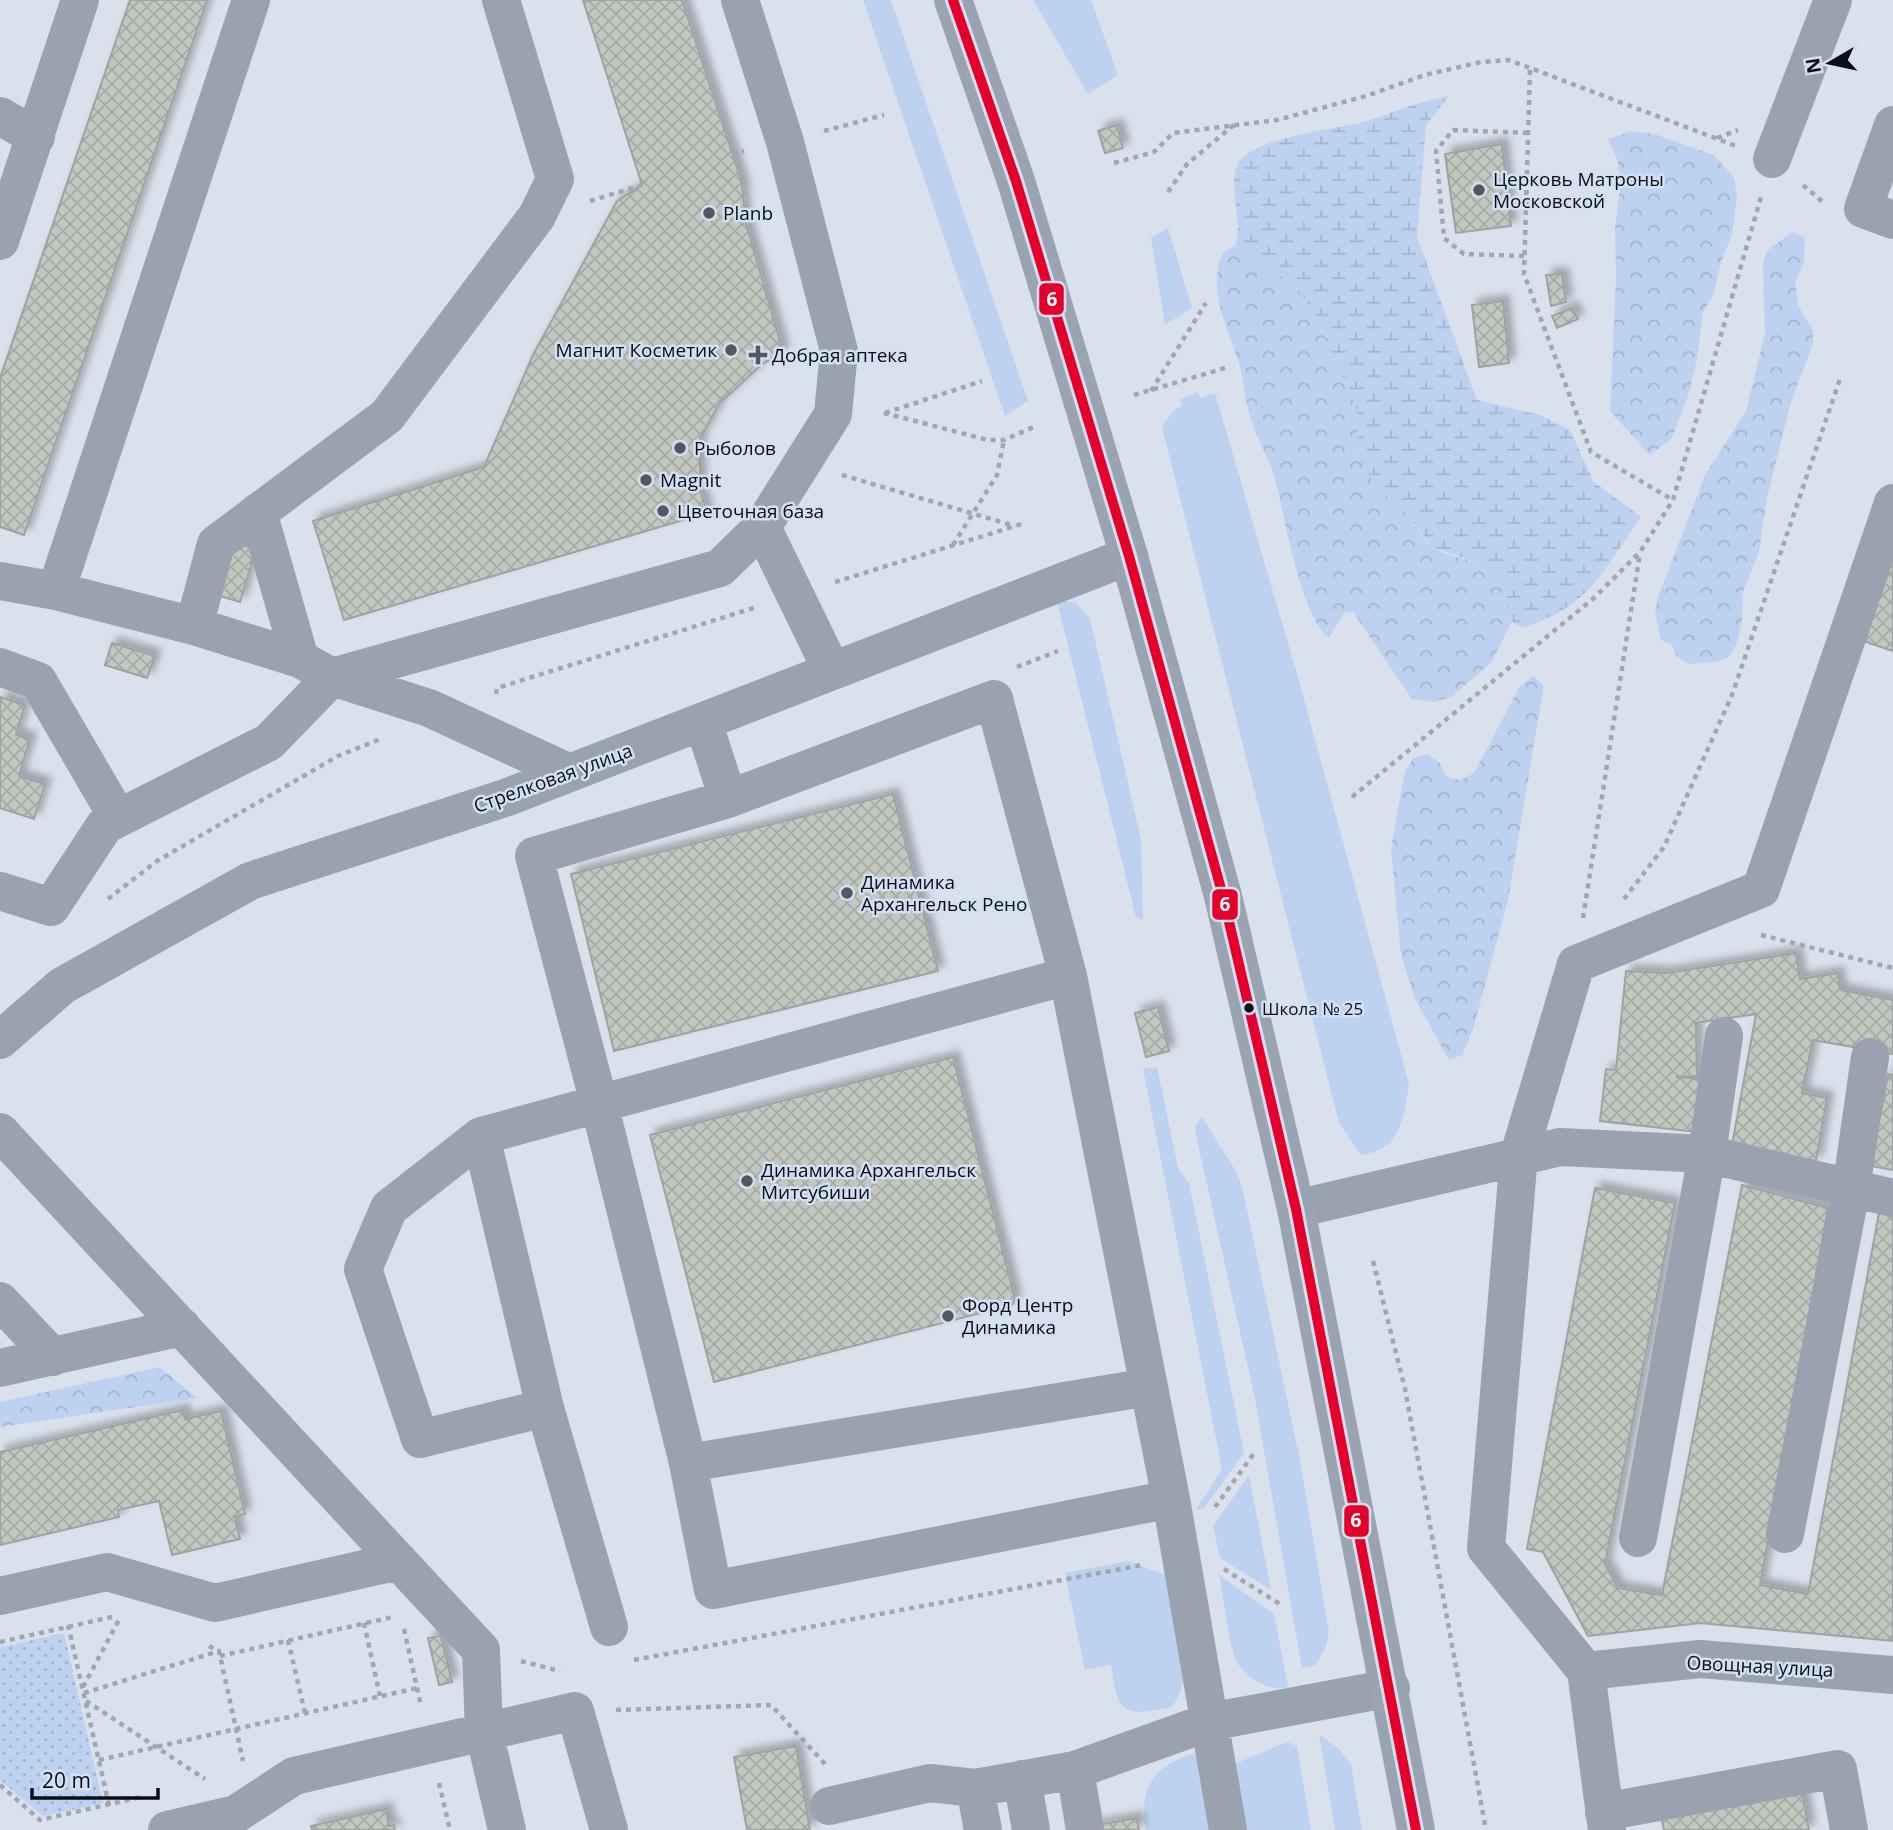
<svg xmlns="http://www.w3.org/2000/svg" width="1893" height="1830" viewBox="0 0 1893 1830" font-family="'Open Sans',sans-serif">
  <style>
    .grass { fill: #bdd2f0 }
    .forest { fill: url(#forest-crowns) }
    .wetland { fill: url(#wetland-marsh) }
    .park { fill: url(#park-dots) }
    .building { fill: url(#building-cross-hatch); stroke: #9fa2a3; stroke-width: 2; filter: url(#shadow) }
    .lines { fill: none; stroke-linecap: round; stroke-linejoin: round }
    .path { stroke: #a0a7b0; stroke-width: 4.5; stroke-dasharray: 5 5; stroke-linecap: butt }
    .minor { stroke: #99a2ae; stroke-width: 38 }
    .major { stroke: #99a4b0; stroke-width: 38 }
    .bus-1-casing { stroke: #d3e0f3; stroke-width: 16 }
    .bus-1 { stroke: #e4002b; stroke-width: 10 }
    .poi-dot { fill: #535860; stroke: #d3e0f3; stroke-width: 2.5 }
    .bus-dot { fill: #0a0f15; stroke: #d3e0f3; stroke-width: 2.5 }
    .labels { text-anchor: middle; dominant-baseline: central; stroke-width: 5; stroke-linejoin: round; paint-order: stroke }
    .bus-label { font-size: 17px; fill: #0a0f15; stroke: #d3e0f3; text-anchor: start }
    .poi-label { font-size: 19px; fill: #0a0f15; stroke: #d3e0f3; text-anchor: start }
    .street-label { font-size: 19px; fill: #0a0f15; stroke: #d3e0f3 }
    .line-badge { stroke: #d3e0f3; stroke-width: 2.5 }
    .badge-label { font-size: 19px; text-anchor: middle; font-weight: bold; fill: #fff }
  </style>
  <defs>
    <pattern id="forest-crowns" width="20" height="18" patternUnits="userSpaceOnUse" patternTransform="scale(1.75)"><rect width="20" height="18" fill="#bdd2f0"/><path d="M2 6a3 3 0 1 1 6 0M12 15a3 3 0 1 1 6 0" fill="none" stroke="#a1b3cd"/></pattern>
    <pattern id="wetland-marsh" width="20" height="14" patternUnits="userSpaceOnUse" patternTransform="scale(1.75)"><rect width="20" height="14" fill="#bdd2f0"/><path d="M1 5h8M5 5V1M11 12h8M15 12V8" fill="none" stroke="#a1b3cd"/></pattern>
    <pattern id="park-dots" width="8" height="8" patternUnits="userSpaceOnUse" patternTransform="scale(1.75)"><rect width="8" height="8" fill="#bdd2f0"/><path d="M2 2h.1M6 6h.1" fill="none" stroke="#a1b3cd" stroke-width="1.8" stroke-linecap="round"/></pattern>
    <pattern id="building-cross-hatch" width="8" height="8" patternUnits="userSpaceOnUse" patternTransform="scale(1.75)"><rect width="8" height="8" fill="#c2c7c0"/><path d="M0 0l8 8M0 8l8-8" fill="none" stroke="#a5aaa4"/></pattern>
    <filter id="shadow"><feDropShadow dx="6" dy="-6" stdDeviation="3.5" flood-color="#0004"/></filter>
  </defs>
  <rect width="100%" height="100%" fill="#dae1ec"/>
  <path class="grass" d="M863 0H891L1028 401 1005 416Z
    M1033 0H1091L1118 75 1088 94Z
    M1168 228 1192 308 1165 325 1151 238Z
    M1198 392 1200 398 1215 393 1299 681 1409 1084C1403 1120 1402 1149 1361 1155L1339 1123 1162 427 1174 410 1182 406 1180 399Z
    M1056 598 1076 603 1090 619 1141 839 1143 920 1136 917Z
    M1157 1067 1178 1168 1189 1183 1244 1453 1204 1508 1196 1510 1222 1469 1143 1069Z
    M1202 1117 1237 1173 1243 1191 1299 1455 1329 1632 1325 1649 1315 1666 1302 1668 1255 1399 1196 1135 1195 1127Z
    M1249 1475 1271 1590 1220 1558 1213 1526Z
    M1128 1561 1166 1575C1175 1617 1199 1669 1172 1707 1123 1717 1118 1715 1111 1665L1085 1670 1065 1573Z
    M1219 1575 1274 1614 1288 1687C1270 1692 1246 1679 1237 1662 1228 1644 1224 1597 1219 1575Z
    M1319 1734 1338 1748 1351 1764 1362 1830H1335Z
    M1287 1742 1297 1746 1311 1830H1240L1234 1764Z
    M1200 1751 1214 1830H1146C1138 1783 1157 1764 1200 1751Z"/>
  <path class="forest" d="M1632 131 1654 134 1714 155 1734 178 1737 197 1732 235 1721 262 1713 296 1703 312 1697 359 1688 396 1672 438 1650 455 1610 411 1616 278 1615 228 1621 180 1617 159 1608 139Z
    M1792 232 1805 237 1804 261 1795 284 1799 307 1813 330V344L1791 402 1767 498 1759 552 1743 592 1742 621 1736 646 1729 657 1716 662 1689 664 1677 657 1672 645 1661 640 1655 612 1658 597 1705 475 1746 411 1765 333 1763 265 1767 251Z
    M1235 246 1244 249 1285 278 1299 291 1316 316 1357 410 1360 460 1375 485 1408 515 1425 540 1441 552 1481 564 1505 583 1512 621 1492 662 1451 697 1433 702 1412 699 1353 612 1344 613 1329 638C1301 617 1285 518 1276 483 1272 464 1261 446 1254 428 1245 407 1245 382 1238 360 1228 328 1205 285 1224 252Z
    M1533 676 1544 685 1508 900 1473 1030 1462 1055 1449 1060 1415 999 1401 955 1391 848 1405 771 1413 758 1428 754 1440 763 1446 776 1460 780 1474 773 1520 686Z
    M160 1367 197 1398 0 1427V1402Z"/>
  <path class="wetland" d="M1449 96 1426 125 1417 237 1477 400 1540 415 1570 430 1594 482 1641 517C1601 573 1591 606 1522 628L1512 622 1504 583 1481 564 1432 547 1408 515 1375 485 1360 460 1357 410 1316 316 1299 291 1285 278 1257 264 1244 249 1235 246C1244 220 1228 192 1237 166 1248 137 1339 129 1367 121 1395 112 1420 101 1449 96Z"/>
  <path class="park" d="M64 1633 103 1803 43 1816 0 1780V1647Z"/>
  <path class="building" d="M130 0H207L24 535 0 527V378Z
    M583 0H682L742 183 745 220 783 352 761 365 719 404 700 439V489L707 513 344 620 313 521 484 467 533 355 617 201 642 185Z
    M1117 125 1123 148 1105 153 1098 131Z
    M1502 144 1511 226 1456 233 1445 154Z
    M1562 274 1566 302 1551 306 1546 275Z
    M1503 301 1509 363 1479 367 1472 305Z
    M1572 308 1578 319 1557 328 1552 316Z
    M234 543 256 548 240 602 217 595Z
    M1884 564 1893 567V651L1860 640Z
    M112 643 155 656 147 678 105 665Z
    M0 697 25 705 16 735 30 739 19 776 45 784 34 819 0 808Z
    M893 794 938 971 614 1051 571 874Z
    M1796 953 1800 979 1838 973 1840 990 1893 1000V1054L1813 1040 1802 1093 1827 1098 1816 1161 1732 1145 1756 1014 1696 1023 1697 1076 1676 1077 1702 1079 1696 1132 1600 1121 1606 1069 1616 1070 1626 971 1667 973Z
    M1158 1007 1169 1051 1146 1057 1135 1013Z
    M953 1057 1015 1299 1012 1305 714 1382 650 1135Z
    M1888 1074 1893 1075V1170L1871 1166Z
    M1742 1185 1828 1208 1760 1585 1808 1594 1879 1213 1893 1215V1641L1700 1623 1588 1636 1543 1552 1527 1549 1595 1188 1675 1203 1605 1564 1618 1588 1662 1595Z
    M183 1410 185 1419 221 1411 245 1514 235 1517 240 1539 172 1555 159 1501 118 1510 119 1517 0 1545V1452Z
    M441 1636 452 1682 439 1685 428 1638Z
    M796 1746 810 1830H747L734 1757Z
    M1801 1786 1809 1830H1664L1660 1811Z
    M386 1809 389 1826 394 1825 395 1830H312L311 1826Z
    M1137 1818 1139 1830H1069Z"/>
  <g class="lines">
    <path class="path" d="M1530 70 1524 274 1591 452 1673 500
      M824 131 884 115
      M1717 138 1738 130
      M732 153 744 151
      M1114 163 1154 152 1173 133 1277 120 1366 96 1425 75 1481 62 1509 60 1736 146
      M1803 185 1823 202
      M1168 192 1187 164 1234 125
      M590 201 642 185
      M1524 256 1464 254 1444 238 1436 151 1453 130 1529 133
      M1151 391 1206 303
      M1134 395 1225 368
      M884 413 988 440H1004L1036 426
      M885 413 982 381
      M842 475 1015 526
      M953 545 997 475 1004 440
      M835 582 1025 523
      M1017 667 1058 651
      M496 694 497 688 757 607
      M1352 797 1594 598 1640 552 1673 500 1761 197
      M108 899 157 861 338 756 383 738
      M1624 899 1664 847 1732 695 1841 376
      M1583 918 1640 553
      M1761 935 1893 968
      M1373 1261 1405 1389 1486 1830
      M1215 1507 1255 1452
      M1224 1569 1283 1606
      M364 1623 380 1696
      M68 1625 109 1805
      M404 1629 421 1706
      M288 1640 305 1713
      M0 1642 112 1617
      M209 1646 219 1651 243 1761
      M220 1656 393 1617
      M634 1660 1142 1565
      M521 1661 560 1671
      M83 1687 120 1618
      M84 1693 219 1651
      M86 1701 205 1779
      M616 1710 771 1705 826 1765
      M99 1760 417 1688
      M439 1783 450 1830
      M0 1785 40 1820 141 1797"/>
    <path class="minor" d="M0 116 36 137
      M1893 125 1863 209 1893 220
      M1772 159 1833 0
      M0 241 80 0
      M258 512 300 659
      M762 527 832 671
      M0 581 56 591 194 626 300 659 332 677 429 708 570 773
      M56 591 251 0
      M194 626 216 544 387 416 537 216 555 179 501 0
      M0 667 38 681 118 818
      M703 721 728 799 994 699 1068 976 1171 1499 1228 1830
      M728 799 534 856 599 1103 688 1463 713 1590 1171 1499
      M0 891 51 907 105 825 269 742 332 677 720 568 762 527 833 414 839 351 785 142 740 0
      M0 1040 62 986 250 881 505 798 1129 556
      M0 1132 481 1650 484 1732 507 1830
      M481 1136 545 1408 609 1627
      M1296 1209 1560 1147 1707 1154 1893 1198
      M0 1301 53 1357
      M0 1368 182 1327
      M545 1408 420 1439 363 1269 389 1208 481 1136 1068 976
      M688 1463 1149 1387
      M1785 1534 1851 1190 1870 1057
      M1638 1538 1707 1154 1724 1036
      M0 1596 107 1572 215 1603 399 1561
      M1586 1671 1700 1659 1893 1675
      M1075 1770 1085 1830
      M1022 1779 1031 1830
      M975 1788 983 1830
      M829 1806 930 1783 975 1788 1075 1770 1209 1722 1391 1688
      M1604 1812 1838 1769 1849 1830
      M167 1830 236 1814 294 1776 575 1711 609 1830
      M1607 1830 1586 1671 1486 1548 1519 1155 1576 964 1761 889 1893 503"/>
    <path class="major" d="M953 0 1016 181 1129 556 1223 896 1296 1209 1416 1830"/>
    <defs>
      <path id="bus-1" d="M953 0 1016 181 1129 556 1223 896 1296 1209 1416 1830"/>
    </defs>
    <use href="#bus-1" class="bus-1-casing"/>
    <use href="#bus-1" class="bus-1"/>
  </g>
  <g class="poi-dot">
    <circle cx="1479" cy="190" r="7"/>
    <circle cx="709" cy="213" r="7"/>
    <circle cx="731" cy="350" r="7"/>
    <path d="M754.5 344.5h7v7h7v7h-7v7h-7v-7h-7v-7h7z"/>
    <circle cx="680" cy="448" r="7"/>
    <circle cx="646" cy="480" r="7"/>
    <circle cx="663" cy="511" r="7"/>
    <circle cx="847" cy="893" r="7"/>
    <circle cx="747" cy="1181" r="7"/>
    <circle cx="948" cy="1316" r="7"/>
  </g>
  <circle class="bus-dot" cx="1249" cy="1008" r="6"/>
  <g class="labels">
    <g class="bus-label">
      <text x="1262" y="1008">Школа № 25</text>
    </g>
    <g class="poi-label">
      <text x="1493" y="179">Церковь Матроны<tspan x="1493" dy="22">Московской</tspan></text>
      <text x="723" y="213">Planb</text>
      <text x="717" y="350" text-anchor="end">Магнит Косметик</text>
      <text x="772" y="355">Добрая аптека</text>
      <text x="694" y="448">Рыболов</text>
      <text x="660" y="480">Magnit</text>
      <text x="677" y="511">Цветочная база</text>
      <text x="861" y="882">Динамика<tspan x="861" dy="22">Архангельск Рено</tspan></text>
      <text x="761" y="1170">Динамика Архангельск<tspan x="761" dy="22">Митсубиши</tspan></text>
      <text x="962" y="1305">Форд Центр<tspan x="962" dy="22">Динамика</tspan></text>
    </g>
    <g class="street-label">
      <text transform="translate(553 778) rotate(-20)">Стрелковая улица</text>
      <text transform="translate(1760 1666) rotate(3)">Овощная улица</text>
    </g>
  </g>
  <g class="line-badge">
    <rect x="1038" y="282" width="27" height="34" rx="7" fill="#e4002b"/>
    <rect x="1211" y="888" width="28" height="33" rx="7" fill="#e4002b"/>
    <rect x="1343" y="1504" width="27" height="34" rx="7" fill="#e4002b"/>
  </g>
  <g class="badge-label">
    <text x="1052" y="306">6</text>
    <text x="1225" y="911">6</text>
    <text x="1356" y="1527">6</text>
  </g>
  <g transform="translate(1830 63) rotate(261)" stroke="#d3e0f3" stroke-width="5" paint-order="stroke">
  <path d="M0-5L12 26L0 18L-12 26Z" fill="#0a0f15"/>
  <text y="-10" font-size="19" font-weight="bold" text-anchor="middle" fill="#0a0f15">N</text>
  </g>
  <path d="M32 1788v10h126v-10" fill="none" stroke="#0a0f15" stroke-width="3.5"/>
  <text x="42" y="1788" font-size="21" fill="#0a0f15" stroke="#d3e0f3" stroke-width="5" paint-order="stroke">20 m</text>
</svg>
